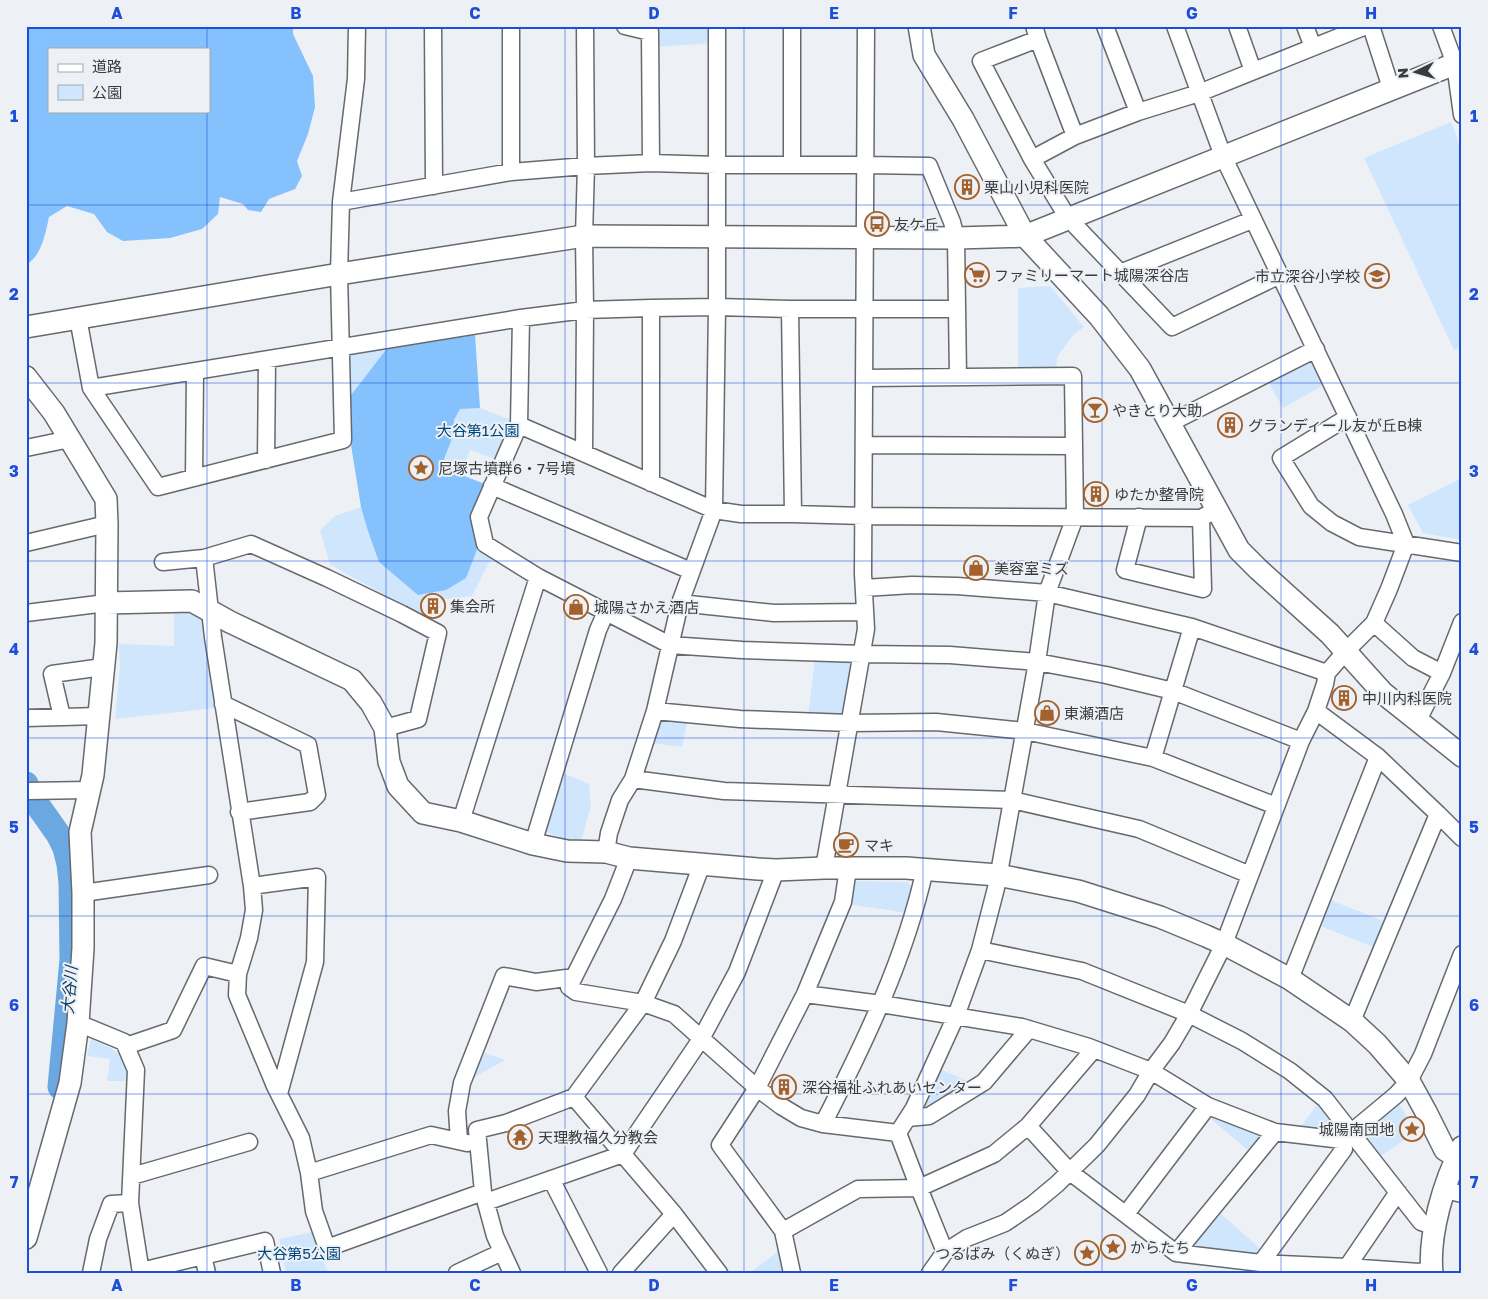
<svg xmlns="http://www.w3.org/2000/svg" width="1488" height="1299" viewBox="0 0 1488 1299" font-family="'Golos Text','Noto Sans JP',sans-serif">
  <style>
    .green { fill: #cfe6fd }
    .forest { fill: #84c1fd; fill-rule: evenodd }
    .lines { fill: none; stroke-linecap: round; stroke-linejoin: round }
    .river { stroke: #6ba7e1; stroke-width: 25 }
    .minor-casing { stroke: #66696d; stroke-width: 19 }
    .tertiary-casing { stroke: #66696d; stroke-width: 24 }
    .minor { stroke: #fff; stroke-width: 16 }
    .tertiary { stroke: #fff; stroke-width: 21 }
    .grid { fill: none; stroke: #1d4ed8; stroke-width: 1; stroke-opacity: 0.55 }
    .labels { text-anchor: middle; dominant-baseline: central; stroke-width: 4; stroke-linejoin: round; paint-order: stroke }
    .poi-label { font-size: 15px; fill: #3a3b3d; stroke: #edf1f5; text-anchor: start }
    .park-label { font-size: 15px; fill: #00477c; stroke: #edf1f5 }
    .water-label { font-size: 16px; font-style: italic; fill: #103d63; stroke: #edf1f5 }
    .neatline { fill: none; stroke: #1d4ed8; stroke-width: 2 }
    .grid-label { font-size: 16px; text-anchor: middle; font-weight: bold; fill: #1d4ed8 }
  </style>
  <rect width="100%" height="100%" fill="#edf1f5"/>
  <path class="green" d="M662 26H712V43L656 47 655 30Z
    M1451 122 1462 151V346L1454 350 1364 158Z
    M1050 286 1084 327 1074 334 1057 357 1056 370 1018 372V288Z
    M388 347 348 399V354Z
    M1313 354 1327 383 1283 408 1267 379Z
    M480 408 511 420 494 459 470 450 460 475 441 467 453 436 454 420 460 409Z
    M1462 478V540L1423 533 1408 505Z
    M361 507 367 528 478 547 493 555 472 596 428 601 422 614H419L343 572 330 564 320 530 335 516Z
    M174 609 197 614 203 622 215 708 115 719 120 668 119 644 174 646Z
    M815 657 856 658 844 718 808 717Z
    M666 720 687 722 682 747 651 743 658 724Z
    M560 772 589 784 591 806 581 841 564 839 542 830Z
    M857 881 908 882 914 890 907 913 848 904 852 887Z
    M1328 899 1383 921 1373 947 1318 925Z
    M91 1039C116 1051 126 1051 127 1081H107L110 1059 87 1056Z
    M485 1053 505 1060 473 1078Z
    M940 1069 974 1084 929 1107 923 1104Z
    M1396 1100 1417 1131 1377 1159 1358 1132Z
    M1318 1103 1338 1127C1327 1134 1312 1129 1300 1128Z
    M1214 1116 1260 1131 1263 1137 1250 1152 1211 1119Z
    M1221 1214 1262 1250 1257 1254 1197 1250 1194 1248 1195 1243Z
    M313 1232 318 1257H322L328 1273H286L279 1239Z
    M780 1250 785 1273H750Z"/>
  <path class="forest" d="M26 26H293V34L313 76 315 107 308 134 297 161 302 176 295 189 269 199 261 212 248 210 243 204 220 197 218 214 202 229 170 238 123 241 107 232 94 214 67 206 49 217C45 235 42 255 26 265ZM49 49H209V111H49Z
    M475 335 480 408 460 409 454 420 453 436 441 467 485 484 478 547 466 578 446 590 418 595 379 562 367 528 361 507 351 445 348 399 388 347Z"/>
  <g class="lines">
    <path class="river" d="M26 784 29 793 58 834 65 848 69 864 71 883 72 960 60 1087"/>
    <defs>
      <path id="minor" d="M433 26 434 186
        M625 26 650 32 651 163
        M1034 26 1038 39 981 61 1032 159 1068 218 1172 327 1280 275
        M1105 26 1138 112
        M1237 26 1253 71
        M1305 26 1313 47
        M1371 26 1391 88
        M1441 26 1455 64 1462 115
        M1038 39 1075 136
        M1032 159 1075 136 1138 112 1199 93 1366 26
        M792 165V26
        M511 172V26
        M341 202 511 172 586 166 651 163 717 165H865L929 166 952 222 956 238 958 377
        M1120 273 1252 220
        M651 308V483
        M790 309 793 514
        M78 318 91 388 158 487 343 440 339 274 341 202 356 79 357 26
        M521 318 519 425 479 517 485 544 538 577 670 645 742 650 862 654 950 655 1037 662 1106 675 1173 691 1301 741
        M864 378 1073 376 1075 517 1047 593 1037 662 997 884 980 950 956 1016 914 1108 898 1133
        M91 388 521 318 585 310 651 308 717 307 790 309H957
        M1348 417 1281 458 1311 506 1332 523 1359 537 1462 553
        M1170 423 1316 349
        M519 425 714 510 741 514H793L864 516 1201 518 1216 510
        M864 445 1073 446
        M26 448 70 439
        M584 453 585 310 584 236 586 166 585 26
        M266 460 267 360
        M194 478 195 371
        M492 486 691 571
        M1139 517 1125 570 1203 589 1201 518
        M26 543 107 524
        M163 562 204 558
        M864 588 912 585 957 586 1047 593 1192 627 1327 673
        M680 603 774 613 865 612
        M26 613 106 603
        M1374 623 1413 658 1442 673
        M223 704 308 745 317 795 310 802 239 812
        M655 711 740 719 850 723 936 722 1025 731 1153 758 1276 806
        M1316 711 1378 757 1438 814 1462 838
        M62 717 52 674 103 667
        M26 718 99 716
        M1417 722 1442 673 1462 622
        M385 728 418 719 438 633 402 614 327 578 251 544 204 558 213 637 252 886 254 910 249 938 238 974 237 995 275 1086 301 1138 309 1173 314 1211 327 1248 483 1192
        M1153 758 1192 627
        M633 779 724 791 1012 800 1139 829 1250 875
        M26 791 89 790
        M461 821 538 577
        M533 844 598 630 606 612
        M606 852 609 833 620 800 633 779 655 711 680 603 714 510 717 307V26
        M629 858 613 899 569 987 576 992 643 1003 674 1014 757 1088 781 1106 801 1118 823 1124 898 1133
        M824 868 866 629 863 574 866 26
        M252 886 317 877 315 962 279 1094
        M83 893 209 875
        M980 950 1082 971 1189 1014 1242 1041 1290 1071 1325 1099 1421 1222 1435 1227
        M1290 979 1378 757
        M805 994 881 1004 1022 1027 1089 1047 1151 1071 1208 1106 1275 1132 1342 1140 1396 1095 1409 1081 1423 1054 1462 954
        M1352 1021 1438 814
        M78 1023 124 1042 136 1070 130 1203 141 1273
        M126 1046 173 1030 204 966 238 974
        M574 1097 674 1214 719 1273
        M908 1118 929 1116 984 1082 1029 1029
        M823 1124C865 1042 905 959 925 869
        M1028 1126 1070 1172 1176 1253 1261 1263 1347 1267 1419 1272 1432 1270
        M898 1133 919 1188 945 1252
        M459 1141 457 1111 462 1083 504 976 536 982 574 977
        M309 1173 431 1135 467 1143
        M132 1176 249 1142
        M551 1179 599 1273
        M1445 1190 1462 1194
        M486 1202 623 1154 701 1039 737 972 776 870
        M1126 1214 1208 1106
        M783 1231 858 1189 919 1188 994 1154 1028 1126 1094 1049
        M1176 1253 1275 1132
        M203 1256 207 1273
        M1261 1263 1344 1149 1342 1140
        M1347 1267 1398 1192
        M141 1271 265 1241 272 1273
        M91 1273 98 1239 111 1204 130 1203
        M457 1273 502 1252
        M512 1273 495 1236 483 1192 477 1130 506 1123 574 1097 643 1003 673 941 702 864
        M621 1273 674 1214
        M792 1273 783 1231 720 1145 757 1088 805 994 843 902 848 868
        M930 1273 945 1252 967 1238 1005 1223 1033 1204 1057 1184 1097 1145 1137 1095 1151 1071 1172 1043 1189 1014 1224 944 1301 741 1316 711 1325 684 1327 673 1346 651 1374 623 1389 589 1406 544 1394 514 1223 156 1175 26"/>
      <path id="tertiary" d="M919 26 924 55 963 119 1025 236 1099 316 1140 369 1239 550 1258 569 1330 634 1383 693 1462 756
        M26 327 339 274 584 236 956 238 1025 236 1462 61
        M26 377 54 413 106 499 107 524 106 643 93 775 80 832 83 893V948L78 1023 70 1083 26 1238
        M106 603 192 601 230 622 352 680 371 703 385 728 389 762 398 786 423 813 461 821 533 844 567 851 606 852 629 858 758 869 776 870 824 868H906L998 875 1078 891 1160 917 1206 936 1224 944 1290 979 1352 1021 1377 1044 1409 1081 1426 1112 1445 1150 1457 1157
        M1432 1273C1428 1235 1444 1181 1462 1147"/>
    </defs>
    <use href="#minor" class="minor-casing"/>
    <use href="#tertiary" class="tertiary-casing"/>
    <use href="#minor" class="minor"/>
    <use href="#tertiary" class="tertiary"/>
  </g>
  <path class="grid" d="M207 26V49M386 26V1273M565 26V1273M744 26V1273M923 26V1273M1102 26V1273M1281 26V1273M207 111V1273M26 205H1462M26 383H1462M26 561H1462M26 738H1462M26 916H1462M26 1094H1462"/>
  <defs>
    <symbol id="building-ring" viewBox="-11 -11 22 22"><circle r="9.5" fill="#edf1f5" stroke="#a3622d" stroke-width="1.5"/><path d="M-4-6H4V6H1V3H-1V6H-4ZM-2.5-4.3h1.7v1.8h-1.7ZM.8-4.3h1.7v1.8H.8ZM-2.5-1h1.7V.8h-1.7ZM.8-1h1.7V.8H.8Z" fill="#a3622d"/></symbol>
    <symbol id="bus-ring" viewBox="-11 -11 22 22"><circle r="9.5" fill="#edf1f5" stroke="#a3622d" stroke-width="1.5"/><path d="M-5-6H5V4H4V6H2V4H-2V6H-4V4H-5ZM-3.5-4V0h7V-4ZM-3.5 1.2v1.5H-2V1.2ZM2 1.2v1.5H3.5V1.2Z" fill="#a3622d"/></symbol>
    <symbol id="supermarket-ring" viewBox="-11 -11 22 22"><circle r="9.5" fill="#edf1f5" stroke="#a3622d" stroke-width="1.5"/><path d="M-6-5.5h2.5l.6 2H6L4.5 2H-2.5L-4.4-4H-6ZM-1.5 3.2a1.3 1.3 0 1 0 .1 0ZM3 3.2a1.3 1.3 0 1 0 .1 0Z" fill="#a3622d"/></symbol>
    <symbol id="school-ring" viewBox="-11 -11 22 22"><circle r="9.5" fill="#edf1f5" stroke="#a3622d" stroke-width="1.5"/><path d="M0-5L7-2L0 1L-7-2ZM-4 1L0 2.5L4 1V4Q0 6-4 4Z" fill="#a3622d"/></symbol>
    <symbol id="bar-ring" viewBox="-11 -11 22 22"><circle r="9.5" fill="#edf1f5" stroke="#a3622d" stroke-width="1.5"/><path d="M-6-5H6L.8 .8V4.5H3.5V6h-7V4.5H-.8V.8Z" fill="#a3622d"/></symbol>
    <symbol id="sight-ring" viewBox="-11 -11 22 22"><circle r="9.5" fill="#edf1f5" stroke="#a3622d" stroke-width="1.5"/><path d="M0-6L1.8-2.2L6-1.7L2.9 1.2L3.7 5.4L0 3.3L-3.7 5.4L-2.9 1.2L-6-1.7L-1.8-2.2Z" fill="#a3622d"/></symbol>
    <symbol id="shop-ring" viewBox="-11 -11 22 22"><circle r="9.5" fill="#edf1f5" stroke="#a3622d" stroke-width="1.5"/><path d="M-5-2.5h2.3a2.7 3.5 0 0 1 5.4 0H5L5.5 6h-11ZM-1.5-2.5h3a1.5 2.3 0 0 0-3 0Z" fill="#a3622d"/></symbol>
    <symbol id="cafe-ring" viewBox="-11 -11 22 22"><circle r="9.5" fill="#edf1f5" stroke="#a3622d" stroke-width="1.5"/><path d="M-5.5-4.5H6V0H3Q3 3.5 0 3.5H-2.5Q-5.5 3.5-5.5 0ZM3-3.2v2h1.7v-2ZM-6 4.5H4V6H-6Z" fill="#a3622d"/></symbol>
    <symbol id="temple-ring" viewBox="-11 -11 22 22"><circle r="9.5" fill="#edf1f5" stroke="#a3622d" stroke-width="1.5"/><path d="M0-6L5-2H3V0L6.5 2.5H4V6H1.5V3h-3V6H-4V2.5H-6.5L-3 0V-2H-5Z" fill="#a3622d"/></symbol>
  </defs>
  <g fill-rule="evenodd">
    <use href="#building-ring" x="953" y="173" width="28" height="28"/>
    <use href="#bus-ring" x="863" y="210" width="28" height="28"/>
    <use href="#supermarket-ring" x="963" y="261" width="28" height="28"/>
    <use href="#school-ring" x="1363" y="262" width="28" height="28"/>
    <use href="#bar-ring" x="1081" y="396" width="28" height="28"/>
    <use href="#building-ring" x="1216" y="411" width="28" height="28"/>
    <use href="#sight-ring" x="407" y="454" width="28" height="28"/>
    <use href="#building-ring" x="1082" y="480" width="28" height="28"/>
    <use href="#shop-ring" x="962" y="554" width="28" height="28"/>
    <use href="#building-ring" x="419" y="592" width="28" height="28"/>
    <use href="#shop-ring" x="562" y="593" width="28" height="28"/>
    <use href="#building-ring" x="1330" y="684" width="28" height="28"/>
    <use href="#shop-ring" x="1033" y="699" width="28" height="28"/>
    <use href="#cafe-ring" x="832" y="831" width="28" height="28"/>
    <use href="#building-ring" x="770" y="1073" width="28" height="28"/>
    <use href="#sight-ring" x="1398" y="1115" width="28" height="28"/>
    <use href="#temple-ring" x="506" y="1123" width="28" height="28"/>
    <use href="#sight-ring" x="1099" y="1233" width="28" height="28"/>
    <use href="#sight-ring" x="1073" y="1239" width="28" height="28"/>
  </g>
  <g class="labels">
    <g class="poi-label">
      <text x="984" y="187">栗山小児科医院</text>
      <text x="894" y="224">友ケ丘</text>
      <text x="994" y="275">ファミリーマート城陽深谷店</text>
      <text x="1360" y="276" text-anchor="end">市立深谷小学校</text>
      <text x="1112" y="410">やきとり大助</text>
      <text x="1248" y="425">グランディール友が丘B棟</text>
      <text x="438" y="468">尼塚古墳群6・7号墳</text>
      <text x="1114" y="494">ゆたか整骨院</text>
      <text x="994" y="568">美容室ミズ</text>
      <text x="450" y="606">集会所</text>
      <text x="594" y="607">城陽さかえ酒店</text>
      <text x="1362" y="698">中川内科医院</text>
      <text x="1064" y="713">東瀬酒店</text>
      <text x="864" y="845">マキ</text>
      <text x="802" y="1087">深谷福祉ふれあいセンター</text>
      <text x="1394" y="1129" text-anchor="end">城陽南団地</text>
      <text x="538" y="1137">天理教福久分教会</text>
      <text x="1130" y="1247">からたち</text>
      <text x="1070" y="1253" text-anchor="end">つるばみ（くぬぎ）</text>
    </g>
    <g class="park-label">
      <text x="478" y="430">大谷第1公園</text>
      <text x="299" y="1253">大谷第5公園</text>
    </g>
    <g class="water-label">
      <text transform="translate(69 990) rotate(-85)">大谷川</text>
    </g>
  </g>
  <rect width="1488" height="1299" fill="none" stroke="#edf1f5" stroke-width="55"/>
  <rect x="48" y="48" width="162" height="65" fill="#edf1f5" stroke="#a5a8ab"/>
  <rect x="58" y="64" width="25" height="8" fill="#ffffff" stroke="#a5a8ab"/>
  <text x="92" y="72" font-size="15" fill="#3a3b3d">道路</text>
  <rect x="58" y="85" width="25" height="15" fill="#cfe6fd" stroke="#a5a8ab"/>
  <text x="92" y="98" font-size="15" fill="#3a3b3d">公園</text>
  <g transform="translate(1416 72) rotate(265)" stroke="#edf1f5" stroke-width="4" paint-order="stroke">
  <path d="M0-4L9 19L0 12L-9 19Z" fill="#3a3b3d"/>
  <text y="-8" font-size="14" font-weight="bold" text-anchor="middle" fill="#3a3b3d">N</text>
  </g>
  <rect x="28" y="28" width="1432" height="1244" class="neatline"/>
  <g class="grid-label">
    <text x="117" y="19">A</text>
    <text x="296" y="19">B</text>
    <text x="475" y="19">C</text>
    <text x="654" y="19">D</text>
    <text x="834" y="19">E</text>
    <text x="1013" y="19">F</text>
    <text x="1192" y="19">G</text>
    <text x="1371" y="19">H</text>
    <text x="14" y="122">1</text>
    <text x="1474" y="122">1</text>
    <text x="14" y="300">2</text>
    <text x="1474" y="300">2</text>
    <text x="14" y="477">3</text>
    <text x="1474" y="477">3</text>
    <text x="14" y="655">4</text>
    <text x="1474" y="655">4</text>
    <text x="14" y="833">5</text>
    <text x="1474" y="833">5</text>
    <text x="14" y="1011">6</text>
    <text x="1474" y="1011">6</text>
    <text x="14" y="1188">7</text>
    <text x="1474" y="1188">7</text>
    <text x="117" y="1291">A</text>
    <text x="296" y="1291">B</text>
    <text x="475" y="1291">C</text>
    <text x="654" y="1291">D</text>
    <text x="834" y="1291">E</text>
    <text x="1013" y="1291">F</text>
    <text x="1192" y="1291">G</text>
    <text x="1371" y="1291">H</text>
  </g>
</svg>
